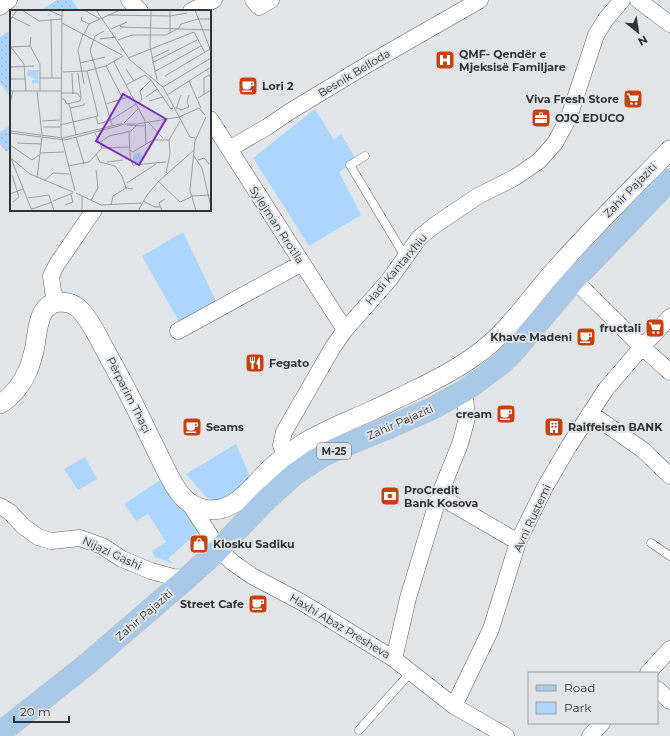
<svg xmlns="http://www.w3.org/2000/svg" width="670" height="736" viewBox="0 0 670 736" font-family="Montserrat,sans-serif">
  <style>
    .grass { fill: url(#grass-dots) }
    .green { fill: #acd6fd }
    .lines { fill: none; stroke-linecap: round; stroke-linejoin: round }
    .service-casing { stroke: #606265; stroke-width: 9 }
    .minor-casing { stroke: #606265; stroke-width: 17 }
    .tertiary-casing { stroke: #606265; stroke-width: 20 }
    .primary-casing { stroke: #c2c2c2; stroke-width: 23 }
    .service { stroke: #fff; stroke-width: 8 }
    .minor { stroke: #fff; stroke-width: 16 }
    .tertiary { stroke: #fff; stroke-width: 19 }
    .primary { stroke: #a8c9e8; stroke-width: 22 }
    .labels { text-anchor: middle; dominant-baseline: central; stroke-width: 4; stroke-linejoin: round; paint-order: stroke }
    .shield { fill: #e2e5e8; stroke: #67686a; stroke-width: 1 }
    .shield-label { font-size: 10px; font-weight: bold; fill: #323334 }
    .poi-label { font-size: 11px; font-weight: bold; fill: #323334; stroke: #e2e5e8; text-anchor: start }
    .street-label { font-size: 11px; fill: #323334; stroke: #e2e5e8 }
    .inset-road { fill: none; stroke: #9c9ea0; stroke-width: 1 }
    .view { fill: #7b2cbf; fill-opacity: 0.15; stroke: #7b2cbf; stroke-width: 2 }
    .inset-edge { fill: none; stroke: #323334; stroke-width: 2 }
  </style>
  <defs>
    <pattern id="grass-dots" width="8" height="8" patternUnits="userSpaceOnUse"><rect width="8" height="8" fill="#acd6fd"/><path d="M2 2h.1M6 6h.1" fill="none" stroke="#94b8d9" stroke-width="1.8" stroke-linecap="round"/></pattern>
  </defs>
  <rect width="100%" height="100%" fill="#e2e5e8"/>
  <path class="grass" d="M57 0H72L79 11H40Z
    M11 30V98L0 83V37Z
    M11 125V149L6 152 0 143V132Z"/>
  <path class="green" d="M315 109 334 140 341 134 357 161 339 172 361 215 309 246 253 158Z
    M183 232 217 303 179 322 142 256Z
    M236 444 250 477 257 484 217 503 205 496 186 474Z
    M85 457 97 479 78 490 64 469Z
    M165 477 200 530 168 559 174 564 155 557 152 551 166 542 148 514 136 521 124 504Z"/>
  <g class="lines">
    <defs>
      <path id="service" d="M365 156 350 165 406 258
        M651 543 670 556
        M359 730 411 672"/>
      <path id="minor" d="M129 0 140 11
        M253 0 259 7 271 0
        M638 0 670 24
        M0 7 9 0
        M191 11 214 0
        M210 119 345 330
        M229 149 267 127 289 112 370 63 480 0
        M574 280 642 347 670 372
        M57 302 53 291 51 276 57 264 94 210
        M178 331 302 263
        M590 413 643 450 670 476
        M291 466 285 456 281 445 284 432 333 347 345 330 389 280 419 238 435 225 478 196 514 178 539 161 555 143 569 117 596 35 606 19 622 0
        M439 496 518 542
        M189 503 219 549 232 562 252 576 303 603 394 659 454 706 506 736
        M0 506 10 512 23 526 38 537 51 541 80 538 102 546 122 559 151 571 173 577 187 578
        M394 659 408 598 439 496 460 444 466 422V406L464 391
        M648 673 670 649
        M657 689 670 701
        M454 706 491 629 518 542 545 487 569 446 606 389 642 347 670 317
        M590 736 602 723"/>
      <path id="tertiary" d="M0 404C12 397 23 383 28 370 31 364 32 357 34 351 38 335 36 304 59 302 66 302 72 303 77 307 86 314 99 338 104 348 117 372 130 395 141 419 149 435 157 452 165 468 170 478 175 489 183 497 188 503 197 508 204 509 234 515 250 488 269 470 279 460 292 451 304 443 325 430 349 421 371 411 385 405 398 398 411 392 434 381 456 370 476 355 509 332 530 297 557 268 593 227 632 189 670 150"/>
      <path id="primary" d="M0 733 86 665 187 578 219 549 266 500 295 474 324 455 341 447 390 427 431 409 464 391 482 378 502 363 515 350 574 280 670 180"/>
    </defs>
    <use href="#service" class="service-casing"/>
    <use href="#minor" class="minor-casing"/>
    <use href="#tertiary" class="tertiary-casing"/>
    <use href="#primary" class="primary-casing"/>
    <use href="#service" class="service"/>
    <use href="#minor" class="minor"/>
    <use href="#tertiary" class="tertiary"/>
    <use href="#primary" class="primary"/>
  </g>
  <defs>
    <symbol id="hospital-square" viewBox="-11 -11 22 22"><rect x="-9" y="-9" width="18" height="18" rx="4" fill="#c8410c" stroke="#e2e5e8"/><path d="M-5-5h3v3.5h4V-5h3V5h-3V1.5h-4V5h-3Z" fill="#fff"/></symbol>
    <symbol id="cafe-square" viewBox="-11 -11 22 22"><rect x="-9" y="-9" width="18" height="18" rx="4" fill="#c8410c" stroke="#e2e5e8"/><path d="M-5.5-4.5H6V0H3Q3 3.5 0 3.5H-2.5Q-5.5 3.5-5.5 0ZM3-3.2v2h1.7v-2ZM-6 4.5H4V6H-6Z" fill="#fff"/></symbol>
    <symbol id="supermarket-square" viewBox="-11 -11 22 22"><rect x="-9" y="-9" width="18" height="18" rx="4" fill="#c8410c" stroke="#e2e5e8"/><path d="M-6-5.5h2.5l.6 2H6L4.5 2H-2.5L-4.4-4H-6ZM-1.5 3.2a1.3 1.3 0 1 0 .1 0ZM3 3.2a1.3 1.3 0 1 0 .1 0Z" fill="#fff"/></symbol>
    <symbol id="office-square" viewBox="-11 -11 22 22"><rect x="-9" y="-9" width="18" height="18" rx="4" fill="#c8410c" stroke="#e2e5e8"/><path d="M-6-3h4V-5.5h4V-3h4V5H-6ZM-1-4.5V-3h2v-1.5ZM-6 0V1H6V0Z" fill="#fff"/></symbol>
    <symbol id="restaurant-square" viewBox="-11 -11 22 22"><rect x="-9" y="-9" width="18" height="18" rx="4" fill="#c8410c" stroke="#e2e5e8"/><path d="M-5-6h1v4h1v-4h1v4h1v-4h1v5L-1.5 .5V6h-2V.5L-5-1ZM5-6V6H3V1.5H1.5Q1.5-4 5-6Z" fill="#fff"/></symbol>
    <symbol id="building-square" viewBox="-11 -11 22 22"><rect x="-9" y="-9" width="18" height="18" rx="4" fill="#c8410c" stroke="#e2e5e8"/><path d="M-4-6H4V6H1V3H-1V6H-4ZM-2.5-4.3h1.7v1.8h-1.7ZM.8-4.3h1.7v1.8H.8ZM-2.5-1h1.7V.8h-1.7ZM.8-1h1.7V.8H.8Z" fill="#fff"/></symbol>
    <symbol id="bank-square" viewBox="-11 -11 22 22"><rect x="-9" y="-9" width="18" height="18" rx="4" fill="#c8410c" stroke="#e2e5e8"/><path d="M-6-4H6V4H-6ZM0-2.3a2.3 2.3 0 1 0 0 4.6a2.3 2.3 0 1 0 0-4.6Z" fill="#fff"/></symbol>
    <symbol id="shop-square" viewBox="-11 -11 22 22"><rect x="-9" y="-9" width="18" height="18" rx="4" fill="#c8410c" stroke="#e2e5e8"/><path d="M-5-2.5h2.3a2.7 3.5 0 0 1 5.4 0H5L5.5 6h-11ZM-1.5-2.5h3a1.5 2.3 0 0 0-3 0Z" fill="#fff"/></symbol>
  </defs>
  <g fill-rule="evenodd">
    <use href="#hospital-square" x="434" y="49" width="22" height="22"/>
    <use href="#cafe-square" x="237" y="75" width="22" height="22"/>
    <use href="#supermarket-square" x="622" y="88" width="22" height="22"/>
    <use href="#office-square" x="530" y="107" width="22" height="22"/>
    <use href="#supermarket-square" x="644" y="317" width="22" height="22"/>
    <use href="#cafe-square" x="575" y="326" width="22" height="22"/>
    <use href="#restaurant-square" x="244" y="352" width="22" height="22"/>
    <use href="#cafe-square" x="495" y="403" width="22" height="22"/>
    <use href="#cafe-square" x="181" y="416" width="22" height="22"/>
    <use href="#building-square" x="543" y="416" width="22" height="22"/>
    <use href="#bank-square" x="379" y="485" width="22" height="22"/>
    <use href="#shop-square" x="188" y="533" width="22" height="22"/>
    <use href="#cafe-square" x="247" y="593" width="22" height="22"/>
  </g>
  <g class="labels">
    <rect class="shield" x="317" y="443" width="34" height="16" rx="3"/>
    <g class="shield-label">
      <text x="334" y="451">M-25</text>
    </g>
    <g class="poi-label">
      <text x="459" y="54">QMF- Qendër e<tspan x="459" dy="13">Mjeksisë Familjare</tspan></text>
      <text x="262" y="86">Lori 2</text>
      <text x="619" y="99" text-anchor="end">Viva Fresh Store</text>
      <text x="555" y="118">OJQ EDUCO</text>
      <text x="641" y="328" text-anchor="end">fructali</text>
      <text x="572" y="337" text-anchor="end">Khave Madeni</text>
      <text x="269" y="363">Fegato</text>
      <text x="492" y="414" text-anchor="end">cream</text>
      <text x="206" y="427">Seams</text>
      <text x="568" y="427">Raiffeisen BANK</text>
      <text x="404" y="490">ProCredit<tspan x="404" dy="13">Bank Kosova</tspan></text>
      <text x="213" y="544">Kiosku Sadiku</text>
      <text x="244" y="604" text-anchor="end">Street Cafe</text>
    </g>
    <g class="street-label">
      <text transform="translate(354 73) rotate(-31)">Besnik Belloda</text>
      <text transform="translate(630 190) rotate(-46)">Zahir Pajaziti</text>
      <text transform="translate(277 225) rotate(57)">Sylejman Rrotlla</text>
      <text transform="translate(396 269) rotate(-50)">Hadi Kantarxhiu</text>
      <text transform="translate(129 395) rotate(63)">Përparim Thaçi</text>
      <text transform="translate(400 422) rotate(-24)">Zahir Pajaziti</text>
      <text transform="translate(532 518) rotate(-65)">Avni Rustemi</text>
      <text transform="translate(112 553) rotate(25)">Nijazi Gashi</text>
      <text transform="translate(144 615) rotate(-41)">Zahir Pajaziti</text>
      <text transform="translate(340 626) rotate(31)">Haxhi Abaz Presheva</text>
    </g>
  </g>
  <g transform="translate(10 10)">
    <rect width="201" height="201" fill="#e2e5e8"/>
    <path d="M18 60H29L28 73H22V70H27L17 65ZM123 148a5 5 0 1 1 10 0a5 5 0 1 1-10 0Z" fill="#acd6fd"/>
    <path class="inset-road" d="M12 0 29 11 52 9M38 0 52 6M52 0 51 125 65 181M74 0 90 9M86 0 120 50 153 77 180 127 185 128M141 0 140 36 147 70M160 0V23M185 0 200 39M97 5 160 6 177 3M2 7 20 16M72 7 71 10 79 14M41 9 42 68M188 9H201M0 10 7 0M52 13 112 45M110 15 111 17 201 20M101 19 117 12M94 21 85 26 80 40 102 115M73 24 68 40 74 74M74 24 79 14 110 0M21 27 20 36 30 54V81M90 29 106 27M108 30 122 25H156L169 18 171 14 188 9M0 36 14 54 16 81M1 37 20 36M118 48 184 22 195 43M142 48 159 40M104 52 135 111 136 134M70 53 95 47M142 53 187 30M96 56 113 89M0 57 24 56M116 59 124 71M53 62 77 61 96 56 113 46M144 62 191 36M62 63 63 84M68 63 71 87M155 66 200 39M30 68H52M0 69H15M141 70 161 99 163 98M179 71 191 98M116 75 135 65M153 77 201 48M0 81H51M27 81 32 125M194 84V68L199 65 201 68M157 85 201 57M136 87 147 79M188 88 201 80M51 89H54L57 94 70 91 71 88 67 83H51M139 91 153 87M0 93 3 81M59 93 66 125M129 93 132 89 130 81 141 70 135 65M96 94 121 86M60 98 74 95V93M167 98 171 100 179 97 177 92 179 85M166 99 171 85M86 107 88 114 101 110 126 94M32 111 50 110M138 112 153 128M114 113 128 99M50 115 88 106 77 61M117 115 135 116M33 117H50M0 121 53 128 110 114H127L169 107 189 98 195 105M119 122 120 147 123 155 156 152M0 123 55 130 112 115M85 123 92 138M66 127 74 154M7 133 31 134M89 133 99 126 121 121 127 115M0 135 22 150 29 145M92 138 120 137M120 140 123 142 143 130H159M30 143 54 142M86 144 90 152 105 156 112 166 116 178M0 146 22 201M184 146 192 158 201 197M2 149 20 164 63 182M188 150 194 148 199 154M97 152 113 150M58 156 79 152 92 138M156 163 160 144 159 130 170 111M2 165 9 187 3 192M27 168 32 127M34 171 43 163 59 164M148 171 170 192M117 173 146 154M66 183 91 195 131 193M0 184 13 179M180 186 201 185M18 188 39 185 44 201M81 190 88 178 86 160M43 191 63 183M133 191 145 197H150M170 192 181 187M55 195 63 192 61 185M101 195 103 186 116 178 123 179M22 199 42 192M52 201H73M72 201V186M128 201 137 185 149 171 184 140M152 201 149 193 155 189M186 201 180 180 185 131 196 107"/>
    <path class="view" d="M113 84 156 109 129 155 86 131Z"/>
    <rect width="201" height="201" class="inset-edge"/>
  </g>
  <rect x="528" y="672" width="130" height="52" fill="#e2e5e8" stroke="#9c9ea0"/>
  <rect x="536" y="685" width="20" height="6" fill="#a8c9e8" stroke="#9c9ea0"/>
  <text x="564" y="692" font-size="12" fill="#323334">Road</text>
  <rect x="536" y="702" width="20" height="12" fill="#acd6fd" stroke="#9c9ea0"/>
  <text x="564" y="712" font-size="12" fill="#323334">Park</text>
  <g transform="translate(638 32) rotate(150)" stroke="#e2e5e8" stroke-width="3" paint-order="stroke">
  <path d="M0-3L7 15L0 10L-7 15Z" fill="#323334"/>
  <text y="-6" font-size="11" font-weight="bold" text-anchor="middle" fill="#323334">N</text>
  </g>
  <path d="M14 716v6h55v-6" fill="none" stroke="#323334" stroke-width="2"/>
  <text x="20" y="716" font-size="12" fill="#323334" stroke="#e2e5e8" stroke-width="3" paint-order="stroke">20 m</text>
</svg>
